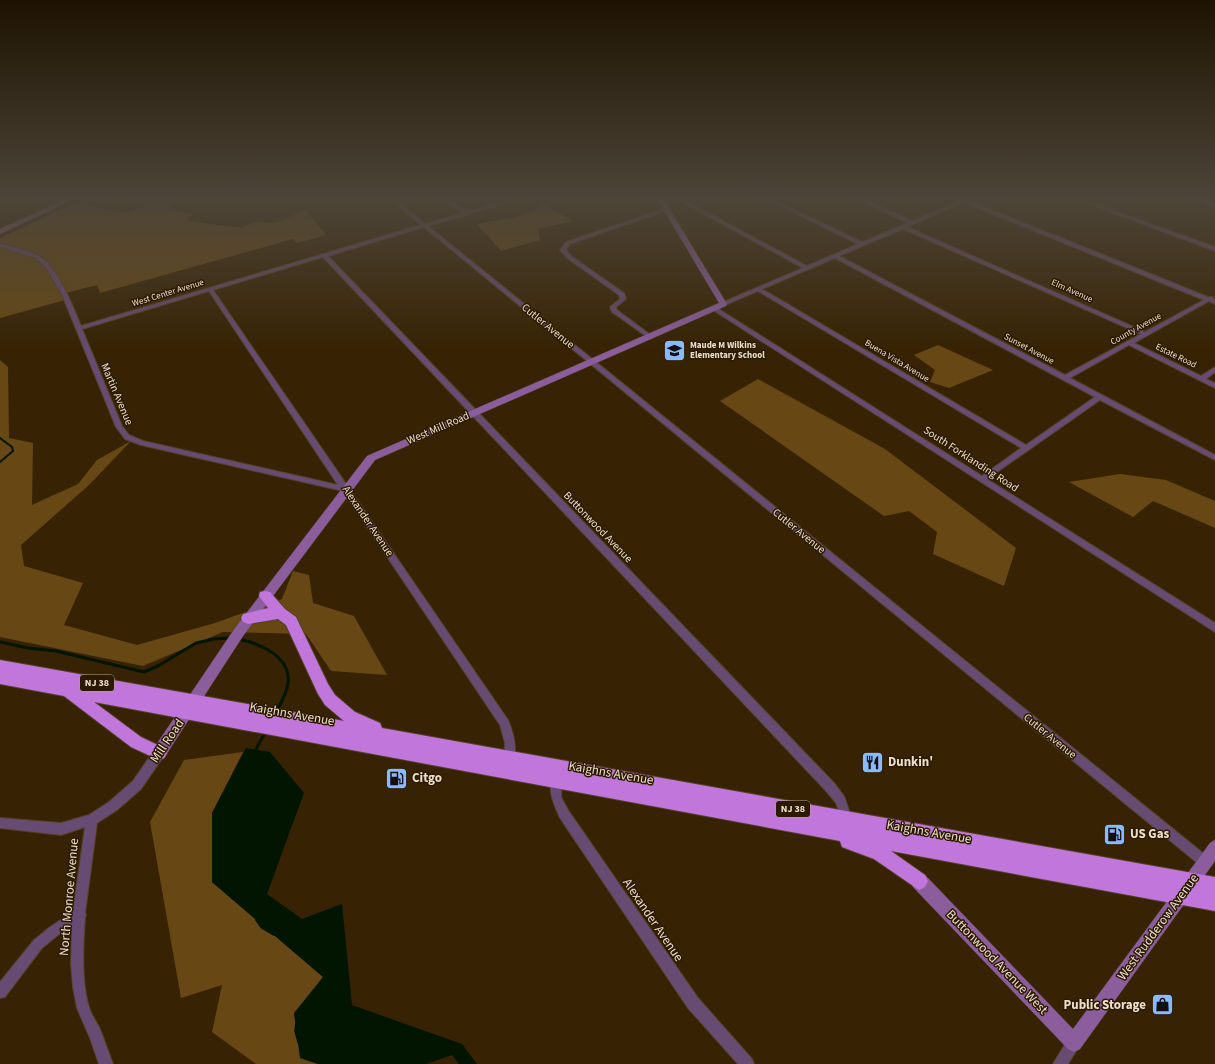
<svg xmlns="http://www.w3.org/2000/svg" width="1215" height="1064" viewBox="0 0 1215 1064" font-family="'Source Sans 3',sans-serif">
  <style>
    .green { fill: #674814 }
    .water { fill: #021500 }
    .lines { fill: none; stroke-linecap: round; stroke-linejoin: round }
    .stream-far2 { stroke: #021500; stroke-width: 2 }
    .stream-far1 { stroke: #021500; stroke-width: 3 }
    .stream { stroke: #021500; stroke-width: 3.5 }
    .street-casing { stroke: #544123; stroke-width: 2 }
    .secondary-casing { stroke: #544123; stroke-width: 1 }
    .highway-casing { stroke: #544123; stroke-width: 2 }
    .street { fill: #684b72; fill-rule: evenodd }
    .secondary { fill: #8b5d9c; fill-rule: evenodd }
    .highway { fill: #c076da; fill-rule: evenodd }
    .labels { text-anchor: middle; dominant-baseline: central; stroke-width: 3; stroke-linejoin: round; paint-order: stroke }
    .far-street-label { font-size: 9px; fill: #ecdfce; stroke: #2c1a00 }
    .far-poi-label { font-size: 9px; font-weight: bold; fill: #ecdfce; stroke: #2c1a00; text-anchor: start }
    .shield { fill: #2c1a00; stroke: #b2a490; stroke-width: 1 }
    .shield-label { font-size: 10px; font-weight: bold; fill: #ecdfce }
    .street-label { font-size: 11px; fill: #ecdfce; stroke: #2c1a00 }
    .near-street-label { font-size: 13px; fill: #ecdfce; stroke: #2c1a00 }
    .near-poi-label { font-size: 13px; font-weight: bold; fill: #ecdfce; stroke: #2c1a00; text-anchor: start }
  </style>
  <rect width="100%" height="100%" fill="#372303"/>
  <path class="green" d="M163 200H180L167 211 194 214 186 221 241 228 253 222 275 223 306 210 326 235 297 243 293 239 100 293 97 285 65 293V300L0 318V244L40 260 45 258 35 253 0 242V238L75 203 125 213Z
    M545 205 573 221 538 229 540 240 501 251 477 224 520 216Z
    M938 345 993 370 949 388 930 382 935 370 914 355Z
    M0 360 8 367 9 438 33 443 32 505 78 484 97 460 131 441 89 485 21 545 24 566 83 583 64 625 137 645 215 623 282 599 293 571 309 575 313 603 354 616 387 675 331 671 306 634 223 632 143 666 0 637Z
    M758 379 885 449 1016 548 1004 586 933 554 937 532 909 511 884 516 720 401Z
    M1120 474 1166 480 1215 501V528L1153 501 1133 517 1069 482Z
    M243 752 212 813V882L323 977 300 1058 318 1064H256L212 1032 222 985 181 998 150 822 184 760Z"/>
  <path class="water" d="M246 748 270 752 304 793 267 894 302 919 342 904 352 1005 462 1044 477 1064H459L452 1055 426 1064H318L300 1058 294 1013 323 977 212 882V813Z"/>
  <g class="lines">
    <path class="stream-far2" d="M0 438 12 447 13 451 0 462"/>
    <path class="stream-far1" d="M238 639C259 643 291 656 288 683 287 693 281 703 276 712
      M0 642 28 648 56 651 144 672 158 666 196 643 214 639 231 638
      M255 751 266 731"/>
    <path class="stream" d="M257 920 262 927 274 934
      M297 1023 296 1031 299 1042"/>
    <defs>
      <path id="street" d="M86 200H114L103 203Z
        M391 200H396L425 224 463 213 442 200H447L468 211 511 200H518L428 226 1209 858 1211 862 1209 866 1205 868 1201 866 424 227 328 256 835 784 844 796 852 819 851 823 847 824 843 823 836 803 827 792 323 257 213 290 508 720C513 732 518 748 513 762L509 763 505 762 504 758 505 743 500 725 343 491 141 445 125 439 116 427 63 297 47 269 36 258 0 247V243C9 246 34 252 41 257 59 271 72 304 81 326L421 225ZM209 291 338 485 143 441 129 435 122 426 82 329Z
        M678 200H684L807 266 858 244 768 200H774L862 242 908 223 860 200H866L912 221 961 200H967L1208 297H1213V299L1215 300V304L1209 301 1134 343 1201 376 1215 367V372L1206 379 1215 383V388L1129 345 1070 378 1215 455V460L1100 400 987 479 1215 623V632L713 310V308H717L982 476 1021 448 758 291 725 305H721V303L803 268ZM963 202 1204 300 1145 332 907 227ZM903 229 1141 334 1065 375 839 256ZM835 258 1095 397 1026 445 762 289Z
        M1078 200H1084L1215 247V251Z
        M664 209 668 210 570 244 566 250 571 256 624 293 626 299 616 307 617 310 652 336V338L650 339 612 312 610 307 620 299 619 295 567 258 560 250 566 242Z
        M159 748 163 749 164 753 163 757 141 789 117 810 97 823 85 913 86 915 85 918C83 944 81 986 90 1010 92 1016 96 1021 99 1027 104 1039 108 1051 113 1064H99L90 1038 77 1008 73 987 71 964 72 927 58 935 42 948 5 997 0 998V982L34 940 50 927 73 912 85 827 61 835 0 828V818L61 823 89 815 109 802 133 781 155 749Z
        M557 775 561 776 562 780 561 797 568 810 698 998 752 1059 754 1064H738L688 1008 560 818C554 804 547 791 553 776Z
        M1074 1036 1079 1038 1081 1043 1068 1064H1053L1069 1038Z"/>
      <path id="secondary" d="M64 200H72L0 234V229Z
        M658 200H664L727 304 726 306 375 460 243 636 164 758 159 760 154 758 152 753 154 748 235 628 367 456 719 303Z
        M1197 200H1206L1215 203V207Z
        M1215 840V861L1080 1049 1074 1052 1068 1049 913 887 911 881 913 875 919 873 925 875 1073 1029 1210 843Z"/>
      <path id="highway" d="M265 591 270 592 285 609 296 617 328 684 335 695 355 712 380 723 382 728 1215 877V911L891 851 925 875 928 881 925 887 919 890 874 859 842 847 840 841 94 702 141 737 164 748 167 753 164 758 159 760 131 747 64 696 0 684V660L344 721 325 705 318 694 286 625 278 619 248 624 243 622 241 618 243 614 268 608 259 596 260 592Z"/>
    </defs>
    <use href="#street" class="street-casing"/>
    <use href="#secondary" class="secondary-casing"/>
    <use href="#highway" class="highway-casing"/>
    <use href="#street" class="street"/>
    <use href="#secondary" class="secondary"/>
    <use href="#highway" class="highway"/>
  </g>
  <linearGradient id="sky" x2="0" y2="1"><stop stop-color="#1e1302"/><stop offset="0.57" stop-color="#4d4539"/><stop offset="1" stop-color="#4d4539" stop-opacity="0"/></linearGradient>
  <rect width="1215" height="349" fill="url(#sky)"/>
  <defs>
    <symbol id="school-square" viewBox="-11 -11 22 22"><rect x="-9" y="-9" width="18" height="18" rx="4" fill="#8abafc" stroke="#2c1a00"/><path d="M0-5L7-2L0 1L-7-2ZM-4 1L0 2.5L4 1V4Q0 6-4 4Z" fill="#111"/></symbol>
    <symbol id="restaurant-square" viewBox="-11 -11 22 22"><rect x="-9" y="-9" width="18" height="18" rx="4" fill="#8abafc" stroke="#2c1a00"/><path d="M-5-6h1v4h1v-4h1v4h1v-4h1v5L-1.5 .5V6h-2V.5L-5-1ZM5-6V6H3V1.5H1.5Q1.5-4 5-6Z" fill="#111"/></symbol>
    <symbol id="fuel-square" viewBox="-11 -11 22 22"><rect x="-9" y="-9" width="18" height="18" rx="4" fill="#8abafc" stroke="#2c1a00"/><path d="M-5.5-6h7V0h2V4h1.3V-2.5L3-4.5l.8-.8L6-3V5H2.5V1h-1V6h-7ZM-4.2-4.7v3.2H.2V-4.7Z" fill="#111"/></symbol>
    <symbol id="shop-square" viewBox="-11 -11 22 22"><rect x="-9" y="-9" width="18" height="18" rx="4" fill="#8abafc" stroke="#2c1a00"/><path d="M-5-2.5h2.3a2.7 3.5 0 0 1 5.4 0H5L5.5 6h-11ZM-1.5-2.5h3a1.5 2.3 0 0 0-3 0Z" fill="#111"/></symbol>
  </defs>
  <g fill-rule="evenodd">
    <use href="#school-square" x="662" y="338" width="25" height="25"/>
    <use href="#restaurant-square" x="860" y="750" width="25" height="25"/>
    <use href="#fuel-square" x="384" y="766" width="25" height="25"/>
    <use href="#fuel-square" x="1102" y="822" width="25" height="25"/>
    <use href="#shop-square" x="1150" y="992" width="25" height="25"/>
  </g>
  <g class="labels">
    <g class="far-street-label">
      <text transform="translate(1072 291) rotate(24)">Elm Avenue</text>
      <text transform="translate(168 293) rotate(-17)">West Center Avenue</text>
      <text transform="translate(1136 329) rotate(-29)">County Avenue</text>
      <text transform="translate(1029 349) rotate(28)">Sunset Avenue</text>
      <text transform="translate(1176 356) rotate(26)">Estate Road</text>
      <text transform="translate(897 361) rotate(31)">Buena Vista Avenue</text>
    </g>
    <g class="far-poi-label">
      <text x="690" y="345">Maude M Wilkins<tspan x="690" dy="10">Elementary School</tspan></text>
    </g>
    <g class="shield">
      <rect x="80" y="675" width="34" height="16" rx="3"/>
      <rect x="776" y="801" width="34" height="16" rx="3"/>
    </g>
    <g class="shield-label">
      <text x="97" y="683">NJ 38</text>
      <text x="793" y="809">NJ 38</text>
    </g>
    <g class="street-label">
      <text transform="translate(548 326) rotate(39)">Cutler Avenue</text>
      <text transform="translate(117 394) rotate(67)">Martin Avenue</text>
      <text transform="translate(438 428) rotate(-23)">West Mill Road</text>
      <text transform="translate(971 459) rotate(33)">South Forklanding Road</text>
      <text transform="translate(368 521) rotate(56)">Alexander Avenue</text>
      <text transform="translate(598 527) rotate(46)">Buttonwood Avenue</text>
      <text transform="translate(799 531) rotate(39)">Cutler Avenue</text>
      <text transform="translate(1050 736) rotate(39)">Cutler Avenue</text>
    </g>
    <g class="near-street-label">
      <text transform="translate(292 714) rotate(10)">Kaighns Avenue</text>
      <text transform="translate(167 741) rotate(-56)">Mill Road</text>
      <text transform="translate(611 773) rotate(10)">Kaighns Avenue</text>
      <text transform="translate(929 832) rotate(10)">Kaighns Avenue</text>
      <text transform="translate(69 897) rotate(-85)">North Monroe Avenue</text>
      <text transform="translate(653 920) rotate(56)">Alexander Avenue</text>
      <text transform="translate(1158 927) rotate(-54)">West Rudderow Avenue</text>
      <text transform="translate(997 962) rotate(46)">Buttonwood Avenue West</text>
    </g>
    <g class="near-poi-label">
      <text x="888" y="762">Dunkin'</text>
      <text x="412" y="778">Citgo</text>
      <text x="1130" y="834">US Gas</text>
      <text x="1146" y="1005" text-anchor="end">Public Storage</text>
    </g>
  </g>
</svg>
